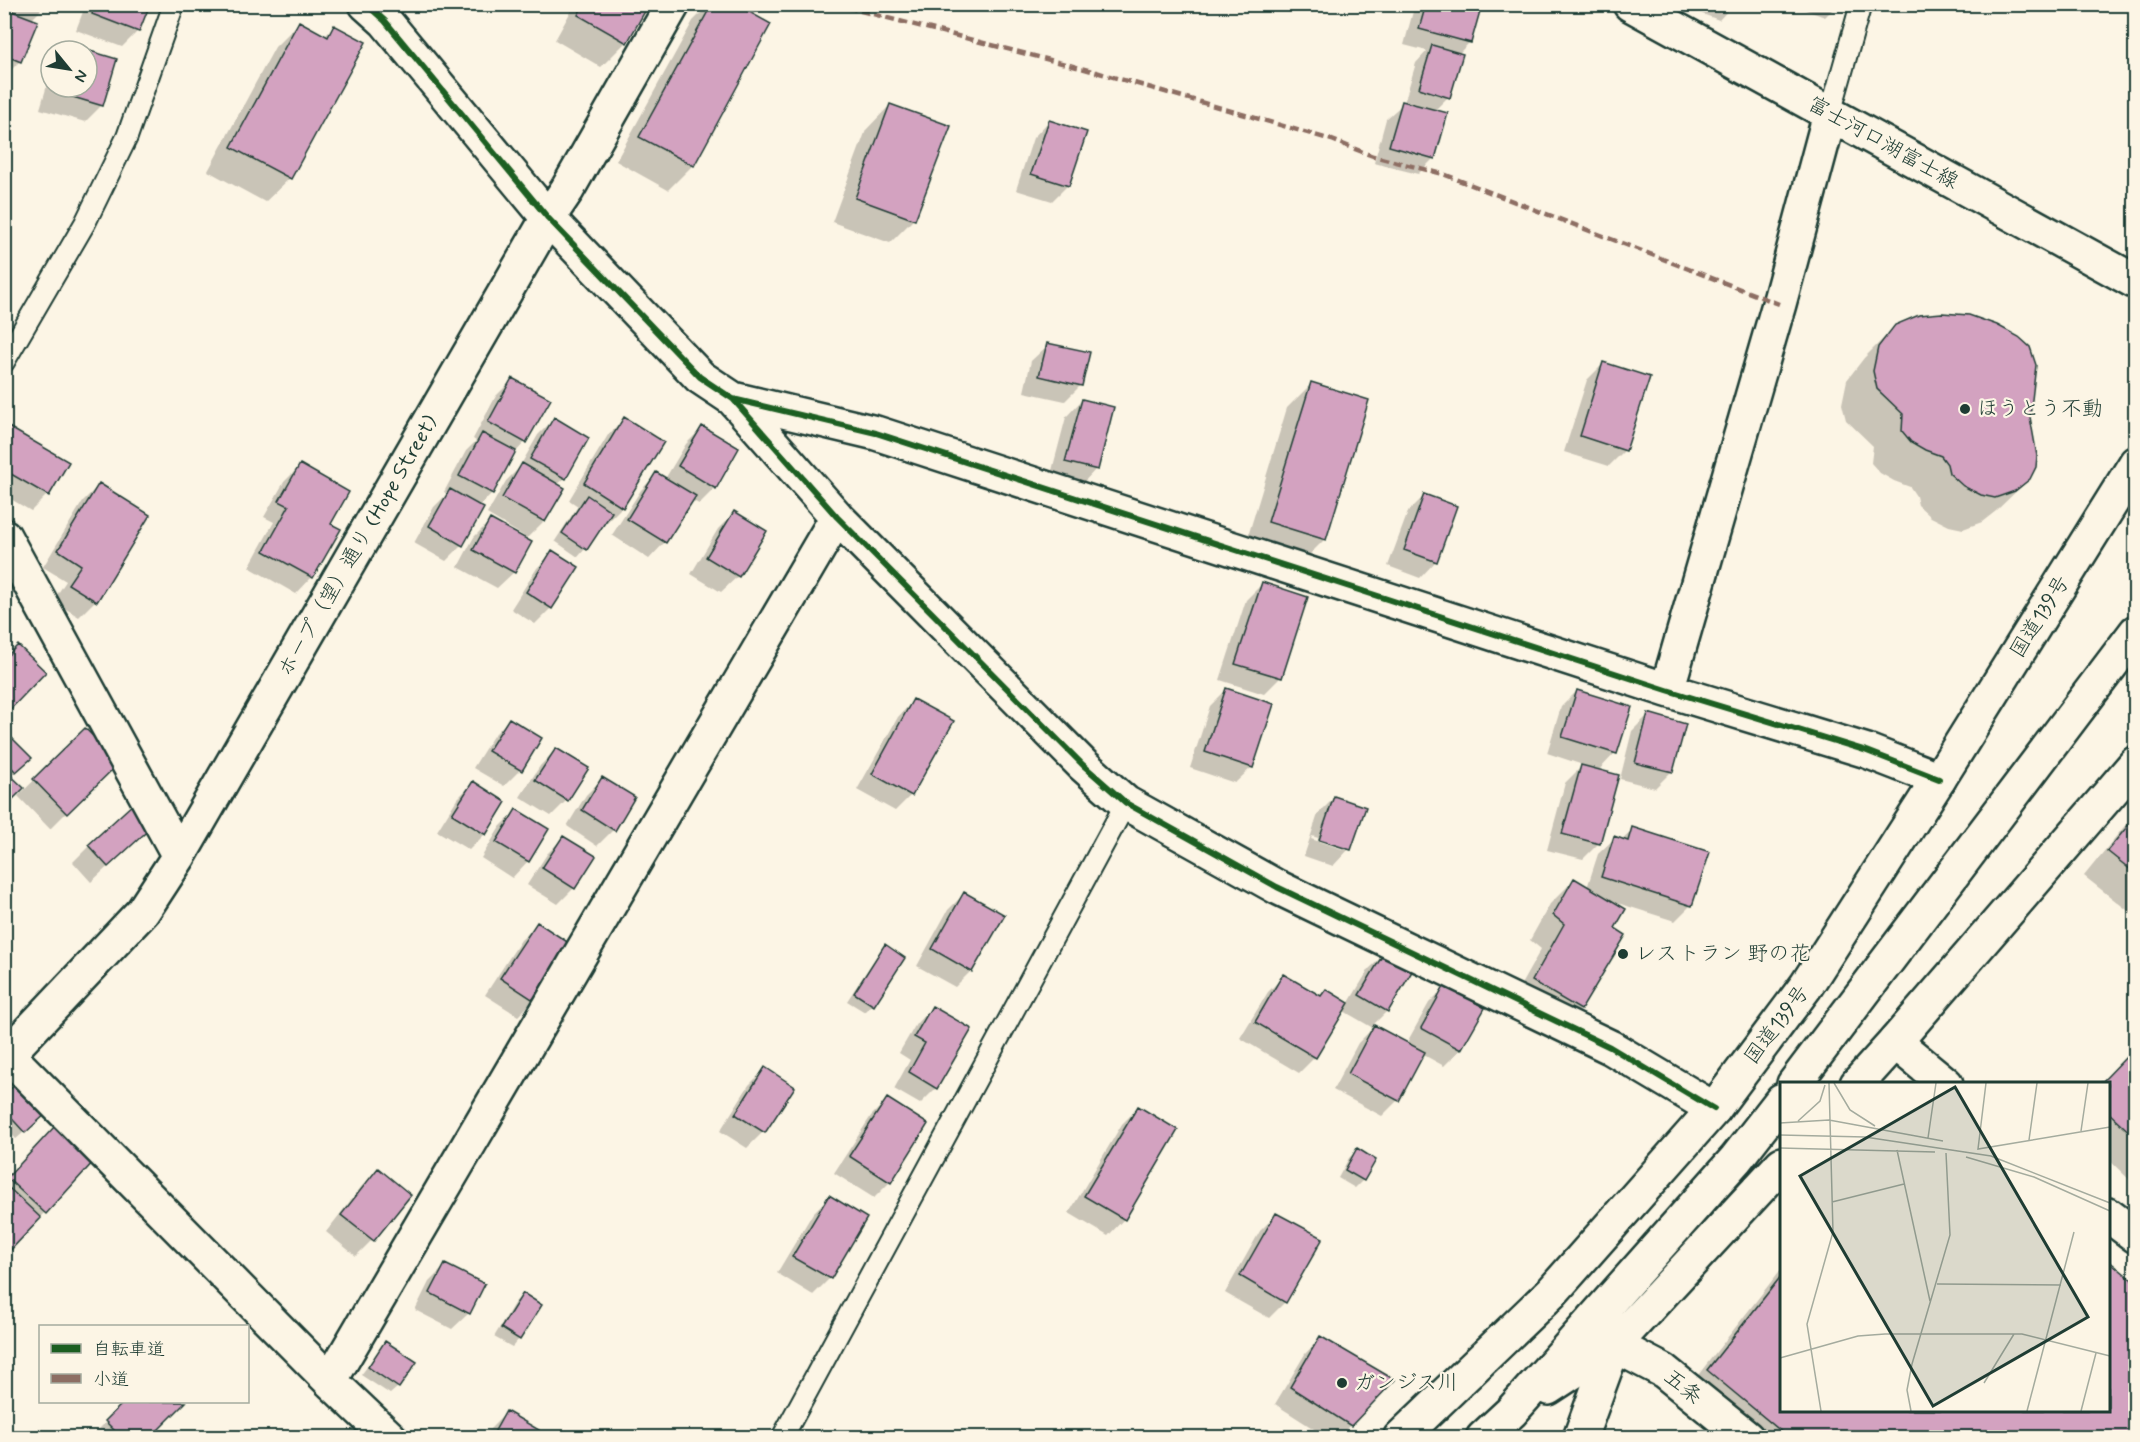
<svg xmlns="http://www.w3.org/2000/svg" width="2140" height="1442" viewBox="0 0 2140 1442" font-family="Mynerve,'Klee One',sans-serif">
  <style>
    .shadow { fill: #0003; fill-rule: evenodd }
    .building { fill: #d3a2c0; stroke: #1f3d34; stroke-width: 1.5 }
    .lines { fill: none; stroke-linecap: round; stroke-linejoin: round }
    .lane-casing { stroke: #1f3d34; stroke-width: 24 }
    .street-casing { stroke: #1f3d34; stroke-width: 38 }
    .secondary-casing { stroke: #1f3d34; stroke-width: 38 }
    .highway-casing { stroke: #1f3d34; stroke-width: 38 }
    .lane { stroke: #fcf5e5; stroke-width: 20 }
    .street { stroke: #fcf5e5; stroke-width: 33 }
    .secondary { stroke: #fcf5e5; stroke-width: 33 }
    .highway { stroke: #fcf5e5; stroke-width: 33 }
    .quiet { stroke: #8d6e63; stroke-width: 4.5; stroke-dasharray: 9 4.5; stroke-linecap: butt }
    .cycleway-casing { stroke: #fcf5e5; stroke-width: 10 }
    .cycleway { stroke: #1b5e20; stroke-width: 6 }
    .poi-dot { fill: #1f3d34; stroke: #fcf5e5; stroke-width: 2 }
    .labels { text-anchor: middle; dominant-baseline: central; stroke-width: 4.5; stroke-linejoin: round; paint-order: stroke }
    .street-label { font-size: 21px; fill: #1f3d34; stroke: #fcf5e5 }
    .poi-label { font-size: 21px; fill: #1f3d34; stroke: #fcf5e5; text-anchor: start }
    .inset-road { fill: none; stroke: #a4ab9e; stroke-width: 1.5 }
    .view { fill: #1f3d34; fill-opacity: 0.15; stroke: #1f3d34; stroke-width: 3 }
    .inset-edge { fill: none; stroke: #1f3d34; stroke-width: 3 }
  </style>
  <rect width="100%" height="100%" fill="#fcf5e5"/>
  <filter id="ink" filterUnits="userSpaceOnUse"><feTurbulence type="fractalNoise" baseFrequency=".0167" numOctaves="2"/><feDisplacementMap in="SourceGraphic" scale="12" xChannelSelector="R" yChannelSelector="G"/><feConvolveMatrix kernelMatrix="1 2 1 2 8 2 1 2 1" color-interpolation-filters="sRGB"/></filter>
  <g filter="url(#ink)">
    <path class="shadow" d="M4 4H42L40 11 31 20 20 61 4 77Z
      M86 4H148L138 31 122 47 76 30Z
      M575 4H647L625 43 601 67 555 40Z
      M710 4H731L769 25 693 165 668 190 616 161 693 21Z
      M1415 4H1480L1470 42 1458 54 1448 97 1434 111V158L1418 174 1374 163 1386 119 1404 103 1416 63 1427 51 1404 45Z
      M1675 4H1734L1719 20Z
      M1789 4H1838L1825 17Z
      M299 23 325 36 334 27 364 43 290 178 265 202 208 171 275 47Z
      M87 51 101 106 85 122 40 109 51 72V87H87Z
      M890 105 914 219 890 243 832 222 866 130Z
      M1049 121 1068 185 1052 201 1016 190 1033 138Z
      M1896 326 2029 417V479L1996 511 1982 522 1963 529 1949 526 1931 517 1918 505 1916 496 1910 487 1894 481 1880 473 1871 463 1873 446 1846 420 1842 404 1847 380 1864 358Z
      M1048 345 1081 385 1065 401 1024 392 1031 361Z
      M1603 364 1625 450 1609 466 1564 452 1587 380Z
      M512 380 525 442 513 455 492 493 478 507 462 545 446 561 414 543 434 507 447 494 444 492 466 451 476 441 473 439 496 396Z
      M1311 384 1325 539 1301 563 1245 546 1287 408Z
      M1082 400 1096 469 1080 486 1050 478 1066 417Z
      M554 419 565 478 557 485 563 488 544 521 527 538 487 514 506 481 519 468 538 435Z
      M625 419 622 507 606 523 604 521 585 549 578 557 555 541 578 506 569 500 608 435Z
      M702 428 715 488 699 504 691 500 665 542 649 559 612 535 641 490 657 474 665 479 686 444Z
      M4 430 47 495 31 511 4 495Z
      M300 466 329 524 339 530 312 577 296 594 249 567 274 522 264 517 284 482Z
      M99 485 95 601 79 617 53 601 66 581 43 567 83 501Z
      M1424 496 1436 561 1420 578 1388 566 1408 512Z
      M734 513 738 576 721 592 691 574 718 529Z
      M490 521 514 572 497 588 458 567 474 537Z
      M553 552 551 608 535 624 511 609 537 568Z
      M1262 584 1307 598 1280 678 1264 694 1220 680 1246 600Z
      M1226 690 1252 767 1235 783 1190 768 1210 706Z
      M1577 691 1615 753 1598 771 1599 843 1583 859 1547 850 1565 783 1583 765 1547 753 1561 707Z
      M914 700 911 795 895 811 857 790 898 717Z
      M1648 715 1672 771 1655 788 1620 779 1632 731Z
      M509 720 540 739 520 770 504 786 473 768 493 736Z
      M85 731 116 763 50 829 18 796Z
      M4 732 29 758 10 777 4 806Z
      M556 749 567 800 551 816 520 797 540 766Z
      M602 779 613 830 597 846 567 826 586 795Z
      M473 783 485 834 469 850 437 831 457 799Z
      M1334 798 1349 849 1333 866 1304 856 1318 814ZM1312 836 1342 846V849L1311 839Z
      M516 811 547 830 528 861 512 878 481 858 500 827Z
      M2136 812V917L2084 876Z
      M1633 829 1691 905 1675 921 1611 901 1613 928 1624 935 1580 1010 1556 1034 1509 1006 1541 949 1530 940 1550 904 1574 880 1587 888 1598 854 1615 838 1621 840Z
      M563 838 574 888 558 904 527 885 547 854Z
      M136 841 91 882 73 862 89 846Z
      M964 894 1003 916 971 971 955 987 917 966 948 910Z
      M538 924 570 945 534 1000 518 1016 485 995 521 940Z
      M885 946 872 1005 865 1012 847 1001 878 954Z
      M1386 953 1387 1011 1372 1026 1406 1044 1429 1003 1445 987 1483 1008 1460 1050 1444 1066 1422 1054 1398 1100 1382 1116 1333 1090 1358 1043 1373 1028 1342 1010 1315 1057 1299 1073 1240 1038 1268 992 1284 976 1320 997 1326 991 1348 1004 1369 969Z
      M932 1007 936 1088 920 1104 894 1089 910 1060 899 1053 916 1024Z
      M2136 1047V1186L2108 1159V1084L2123 1060Z
      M765 1069 793 1087 763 1132 747 1148 720 1131 749 1085Z
      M4 1096 38 1120 16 1139 4 1126Z
      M887 1100 926 1125 890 1182 874 1198 834 1173 871 1116Z
      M1138 1108 1176 1131 1124 1219 1108 1236 1069 1213 1122 1124Z
      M39 1144 44 1213 4 1255V1182Z
      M1357 1150 1363 1180 1355 1188 1338 1178 1349 1158Z
      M378 1170 409 1195 372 1240 356 1256 326 1232 362 1186Z
      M829 1197 865 1219 830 1278 813 1295 777 1273 813 1213Z
      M1277 1214 1285 1302 1269 1318 1225 1293 1260 1231Z
      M445 1266 469 1313 452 1329 415 1310 429 1282Z
      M1782 1268V1410H2108L2136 1438H1720L1677 1402Z
      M523 1295 519 1339 512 1347 494 1337 515 1302Z
      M1321 1337 1350 1425 1338 1438H1328L1275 1404 1305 1354Z
      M385 1343 398 1387 390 1394 361 1375Z
      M126 1402H184L148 1438H90Z
      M506 1413 533 1438H485L490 1429Z"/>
    <path class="building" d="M95 4H150L139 32 92 14Z
      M584 4H649L627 43 578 15Z
      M712 4H735L771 24 694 166 639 137Z
      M1426 4H1482L1471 43 1419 29Z
      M4 8 38 21 21 62 4 55Z
      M299 21 328 37 334 25 366 42 291 179 231 147Z
      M70 45 117 59 103 106 56 92 57 87H87V51H68Z
      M1432 45 1463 54 1450 98 1419 88Z
      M1402 101 1448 113 1435 159 1389 146Z
      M890 104 951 126 915 220 855 198Z
      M1049 120 1087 132 1069 186 1031 174Z
      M1942 313 1969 315 1997 325 2019 337 2030 347 2036 365 2030 417 2037 456 2036 467 2030 479 2015 491 1995 498 1981 495 1963 486 1949 473 1947 464 1941 456 1925 450 1911 442 1902 431 1903 414 1877 389 1873 371 1878 347 1895 325 1919 315Z
      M1047 343 1090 352 1082 386 1039 376Z
      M1603 362 1650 377 1626 451 1580 436Z
      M512 378 551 399 526 443 488 422Z
      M1311 382 1369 400 1326 540 1268 522Z
      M1082 399 1114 407 1098 470 1065 462Z
      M554 417 589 438 566 479 530 459Z
      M624 417 664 442 623 508 584 483Z
      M7 426 69 462 49 496 4 470V430Z
      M702 426 739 448 716 489 678 466Z
      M482 433 516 451 493 494 459 476Z
      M522 463 565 488 545 522 502 498Z
      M300 464 349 492 331 524 341 529 313 578 264 551 289 506 279 501Z
      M656 472 696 496 666 543 627 519Z
      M99 483 150 515 97 602 68 584 81 565 58 550Z
      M450 489 484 508 463 546 429 526Z
      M1424 494 1457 506 1437 562 1404 550Z
      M587 495 612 512 587 550 562 533Z
      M734 511 767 531 739 577 706 557Z
      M490 519 532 542 515 573 473 550Z
      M552 550 579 567 552 609 526 592Z
      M1262 582 1308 597 1282 678 1235 664Z
      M18 645 46 672 4 716V659Z
      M1226 688 1274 704 1253 768 1205 752Z
      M1577 690 1632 707 1617 754 1562 737Z
      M913 699 954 721 912 796 872 774Z
      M1648 713 1686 724 1673 772 1635 763Z
      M509 718 542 738 522 771 488 751Z
      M85 728 119 763 67 814 33 779Z
      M4 730 32 758 16 772 4 760Z
      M556 748 589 768 568 801 535 780Z
      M1581 765 1619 775 1600 844 1562 834Z
      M4 769 24 788 4 808Z
      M602 777 635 797 615 831 582 810Z
      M473 781 506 802 486 835 452 814Z
      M1334 796 1366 807 1351 850 1319 840Z
      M134 803 154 825 108 867 88 845Z
      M516 809 549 829 529 862 496 842Z
      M2136 816V874L2107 851Z
      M1632 827 1710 852 1692 906 1601 877 1614 836 1628 841Z
      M563 836 596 856 575 889 542 868Z
      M1574 878 1626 909 1615 928 1626 935 1581 1010 1532 981 1564 924 1553 915Z
      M964 892 1005 915 972 972 932 949Z
      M537 922 572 945 535 1001 500 978Z
      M885 944 905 958 874 1006 854 993Z
      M1385 951 1414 968 1388 1012 1359 995Z
      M1283 974 1321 996 1326 989 1349 1003 1316 1058 1255 1022Z
      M1445 985 1485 1008 1461 1050 1421 1028Z
      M932 1006 972 1029 937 1089 909 1072 925 1043 914 1037Z
      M1374 1025 1425 1052 1399 1101 1348 1074Z
      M2129 1054 2136 1060V1138L2108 1112V1084H2100Z
      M765 1067 795 1087 765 1133 735 1114Z
      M20 1081 48 1112 25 1133 4 1110V1094Z
      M887 1098 928 1124 891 1183 849 1156Z
      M1138 1106 1178 1130 1125 1220 1084 1196Z
      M55 1126 94 1161 46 1214 7 1178Z
      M1357 1148 1376 1160 1364 1181 1345 1170Z
      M378 1168 411 1195 374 1241 341 1215Z
      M9 1188 41 1218 4 1257V1193Z
      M829 1195 867 1218 831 1279 792 1257Z
      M1276 1213 1323 1238 1286 1303 1240 1276Z
      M2108 1260 2136 1283V1438H1789L1707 1370 1782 1275V1410H2108Z
      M445 1264 485 1284 470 1314 430 1293Z
      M523 1293 542 1305 520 1340 501 1328Z
      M1320 1336 1395 1380 1351 1426 1290 1387Z
      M385 1341 417 1362 399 1388 368 1367Z
      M124 1402H186L150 1438H122L105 1421Z
      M506 1411 539 1430 535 1438H491Z"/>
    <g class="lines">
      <defs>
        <path id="lane" d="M1830 114 1861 4
          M4 362 85 223 127 137 174 4
          M782 1438 1126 803"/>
        <path id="street" d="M366 4 385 21 548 218 700 377 733 399 837 517 1083 765 1126 803 1277 887 1610 1047 1714 1109
          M733 399 876 433 1667 690 1867 751 1939 779
          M4 536 179 856
          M1667 690 1779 304 1830 114
          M1895 1042 1946 1084
          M4 1051 330 1381 390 1438
          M4 1058 143 911 179 856 548 218 567 190 673 4
          M2108 1215 2136 1236
          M330 1381 837 517
          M1580 1438 1614 1345 1664 1371 1747 1438"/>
        <path id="secondary" d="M1630 4 2136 282"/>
        <path id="highway" d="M1794 1084 2136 632
          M1857 1084 1895 1042 2136 763
          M1548 1388 1614 1345 1782 1164
          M1400 1438 1552 1292 1714 1109 1806 986 1939 779 2136 463
          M1483 1438 1511 1412 1736 1159 1782 1100"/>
      </defs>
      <use href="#lane" class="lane-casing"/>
      <use href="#street" class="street-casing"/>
      <use href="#secondary" class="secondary-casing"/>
      <use href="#highway" class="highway-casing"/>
      <use href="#lane" class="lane"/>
      <use href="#street" class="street"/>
      <use href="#secondary" class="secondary"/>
      <use href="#highway" class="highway"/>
      <path class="quiet" d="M834 4 1096 72 1332 140 1373 156 1443 174 1779 304"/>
      <defs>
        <path id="cycleway" d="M366 4 385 21 548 218 700 377 733 399 837 517 1083 765 1126 803 1277 887 1610 1047 1714 1109
          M733 399 876 433 1667 690 1867 751 1939 779"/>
      </defs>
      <use href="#cycleway" class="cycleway-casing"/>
      <use href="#cycleway" class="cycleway"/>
    </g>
  </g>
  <g class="poi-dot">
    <circle cx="1965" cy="409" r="6"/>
    <circle cx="1623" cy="954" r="6"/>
    <circle cx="1342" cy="1383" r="6"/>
  </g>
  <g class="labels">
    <g class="street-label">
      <text transform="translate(1883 143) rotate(29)">富士河口湖富士線</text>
      <text transform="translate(358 546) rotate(-60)">ホープ（望）通り (Hope Street)</text>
      <text transform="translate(2040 617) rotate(-58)">国道139号</text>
      <text transform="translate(1777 1025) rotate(-53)">国道139号</text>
      <text transform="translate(1683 1387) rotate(38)">五条</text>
    </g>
    <g class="poi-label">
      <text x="1977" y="409">ほうとう不動</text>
      <text x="1635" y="954">レストラン 野の花</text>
      <text x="1354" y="1383">ガンジス川</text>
    </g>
  </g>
  <g transform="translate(1780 1082)">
    <rect width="330" height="330" fill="#fcf5e5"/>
    <path class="inset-road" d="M54 1 70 28 95 44M206 1 198 67 330 45M18 39 40 19 45 3M0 41 49 38 163 59M301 49 308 1M0 53 85 55 211 74 330 121M148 56 156 1M249 58 257 1M0 66 155 70M117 68 150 219M186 75 254 95 330 129M52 120 124 102M157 202 281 203M0 276 78 254 105 252H242L330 274M204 301 234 252M41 329 27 242 53 150 49 1M131 329 127 308 132 282 170 153 166 71M247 329 294 150M301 329 316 271"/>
    <path class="view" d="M175 5 308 235 153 324 20 94Z"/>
    <rect width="330" height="330" class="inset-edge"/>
  </g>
  <rect width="2140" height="1442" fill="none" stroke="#fcf5e5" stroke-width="24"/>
  <rect x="12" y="12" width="2116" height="1418" fill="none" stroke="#1f3d34" stroke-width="2" filter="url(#ink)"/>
  <rect x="39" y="1325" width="210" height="78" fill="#fcf5e5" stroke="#a4ab9e" stroke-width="1.5"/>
  <rect x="51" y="1344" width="30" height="9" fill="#1b5e20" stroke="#a4ab9e" stroke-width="1.5"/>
  <text x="93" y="1355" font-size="18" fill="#1f3d34">自転車道</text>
  <rect x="51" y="1374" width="30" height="9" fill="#8d6e63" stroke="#a4ab9e" stroke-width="1.5"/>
  <text x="93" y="1385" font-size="18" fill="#1f3d34">小道</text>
  <g transform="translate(69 69) rotate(120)"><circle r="28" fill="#fcf5e5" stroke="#a4ab9e" stroke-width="1.5"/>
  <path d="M0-4.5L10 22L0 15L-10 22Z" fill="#1f3d34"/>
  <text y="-9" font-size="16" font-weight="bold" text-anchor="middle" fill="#1f3d34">N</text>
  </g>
</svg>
